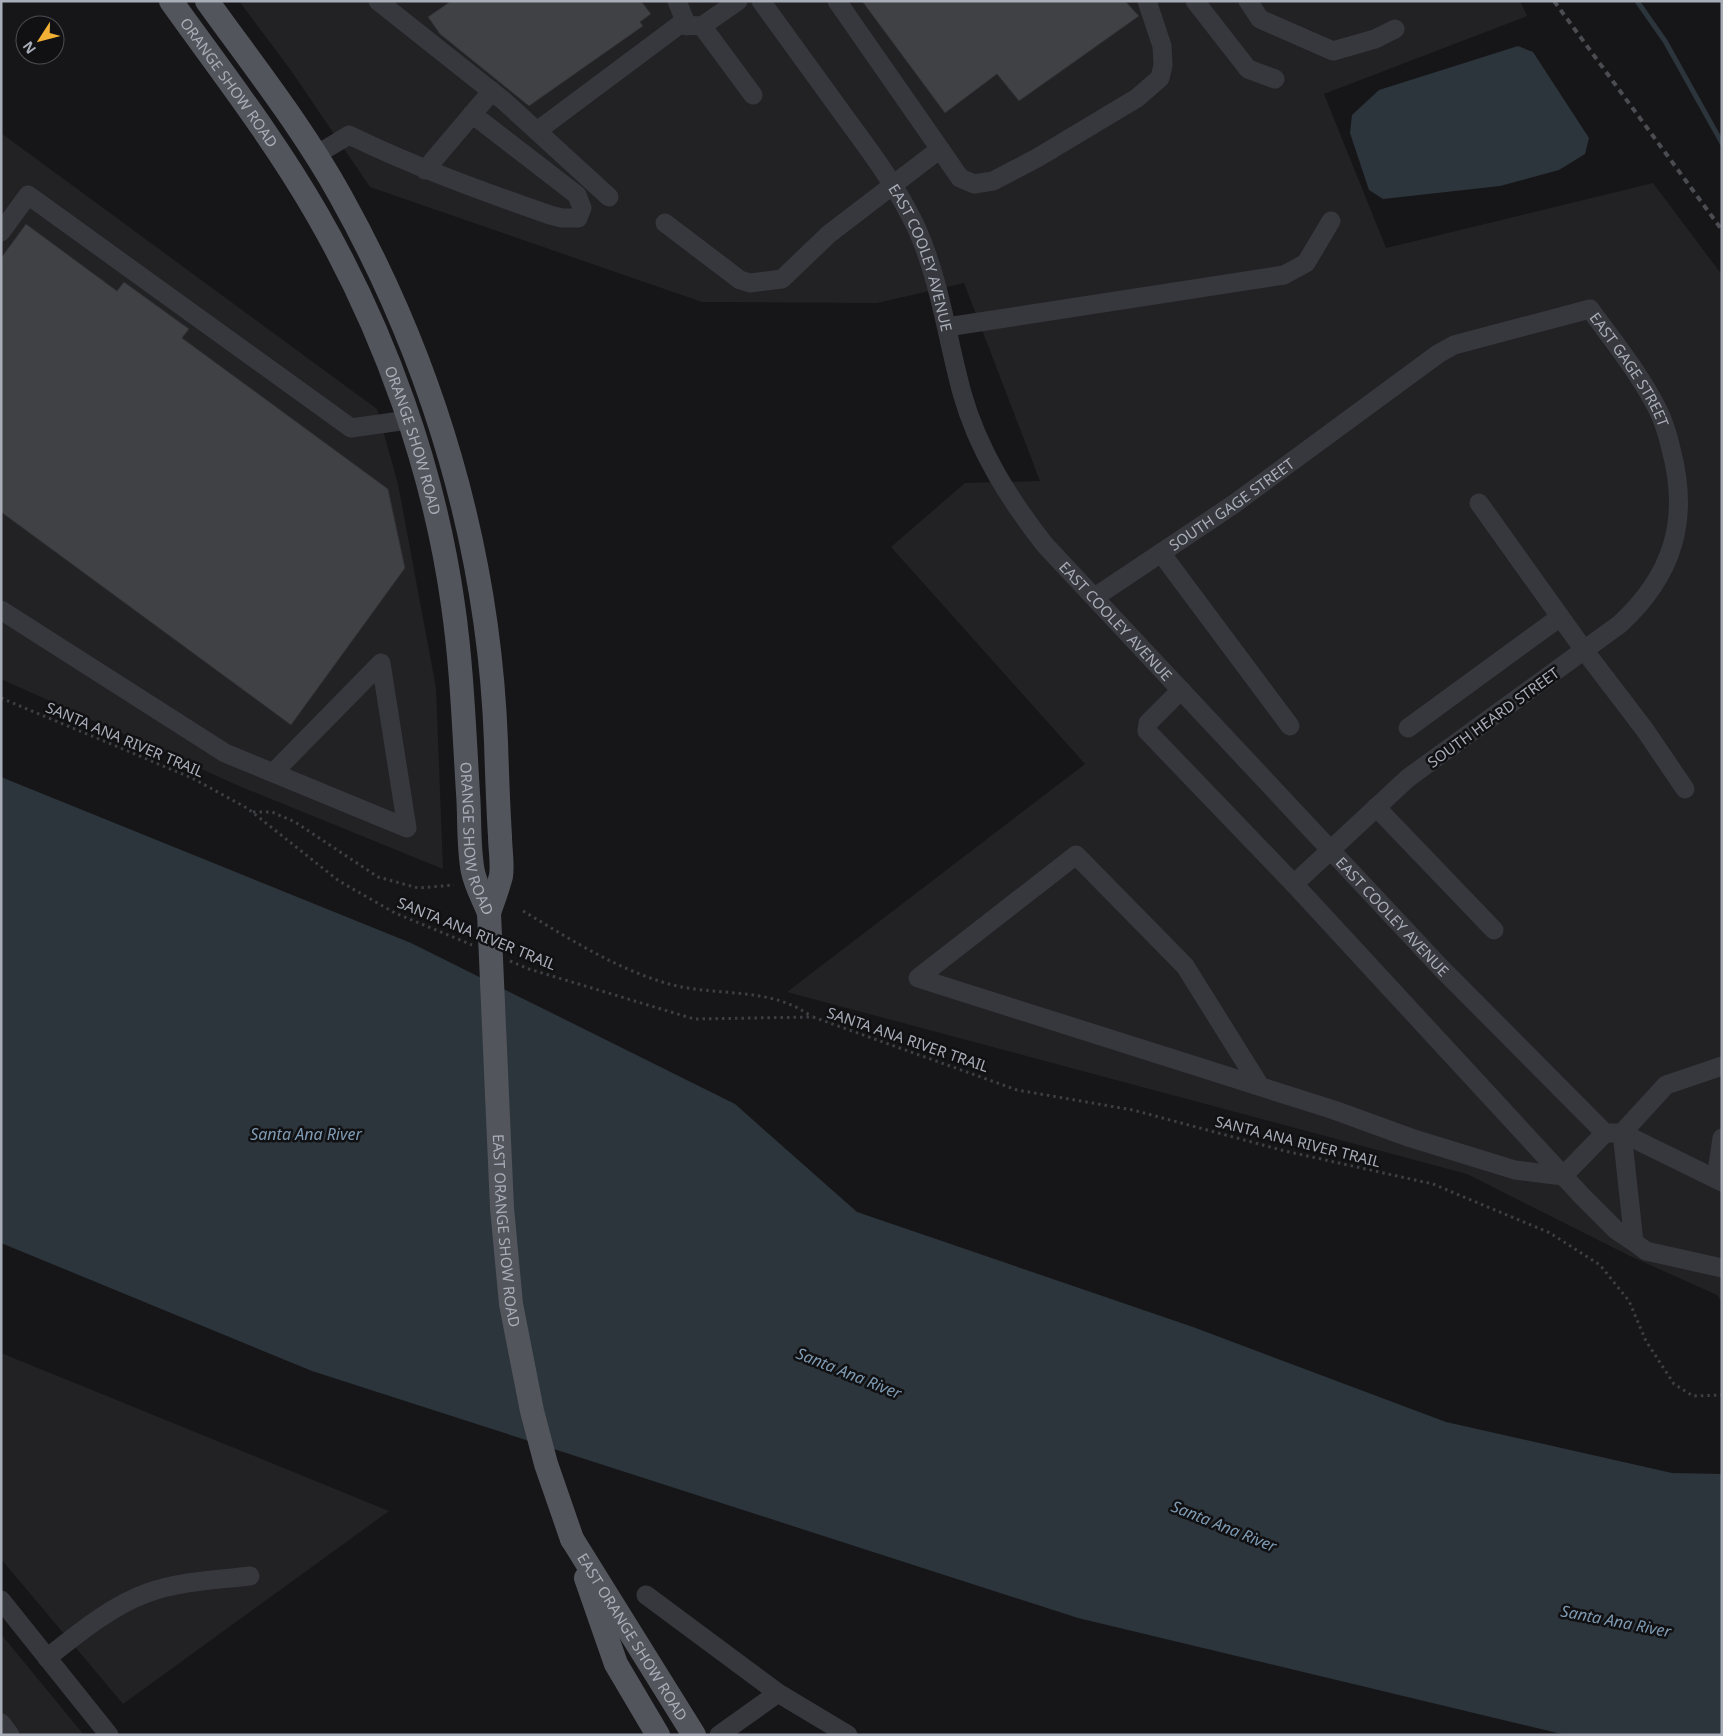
<svg xmlns="http://www.w3.org/2000/svg" width="1723" height="1736" viewBox="0 0 1723 1736" font-family="'Noto Sans',sans-serif">
  <style>
    .built { fill: #222225 }
    .water { fill: #2c353c }
    .lines { fill: none; stroke-linecap: round; stroke-linejoin: round }
    .stream { stroke: #2c353c; stroke-width: 5 }
    .building { fill: #404145; stroke: #303034 }
    .path { stroke: #3d3f44; stroke-width: 3; stroke-dasharray: 2.5 4; stroke-linecap: butt }
    .minor { stroke: #37383d; stroke-width: 19 }
    .major { stroke: #53555c; stroke-width: 24 }
    .rail { stroke: #4a4c52; stroke-width: 4; stroke-dasharray: 6 5; stroke-linecap: butt }
    .major-bridge { stroke: #53555c; stroke-width: 24 }
    .labels { text-anchor: middle; dominant-baseline: central; stroke-width: 5; stroke-linejoin: round; paint-order: stroke }
    .street-label { font-size: 15px; fill: #a8adb8; stroke: #111113 }
    .water-label { font-size: 16px; font-style: italic; fill: #7f9bb3; stroke: #111113 }
  </style>
  <rect width="100%" height="100%" fill="#161618"/>
  <path class="built" d="M239 1H1520L1527 16 1324 94 1386 248 1653 183 1722 275V1302L1717 1295 1630 1256 1467 1174 787 992 1085 764 891 547 965 483 1040 481 964 283 877 303 702 302 370 187 292 72Z
    M1 133 377 409 398 484 436 688 443 869 239 786 1 679Z
    M1 1353 389 1511 123 1704 1 1559Z
    M1 1634 84 1735H1Z"/>
  <path class="water" d="M1518 46 1533 52 1589 138 1585 154 1559 170 1500 186 1383 199 1369 190 1350 133 1352 115 1379 90Z
    M1 777 411 943 735 1104 857 1212 1193 1327 1446 1422 1672 1473 1722 1474V1735H1566L1078 1618 312 1371 1 1243Z"/>
  <g class="lines">
    <path class="stream" d="M1637 1 1665 41 1722 143"/>
  </g>
  <path class="building" d="M451 1H641L651 14 640 22 643 26 529 106 440 34 428 17Z
    M862 1H1125L1139 16 1019 101 997 74 945 113Z
    M26 224 117 291 124 282 189 329 182 338 388 489 405 568 291 725 1 512V258Z"/>
  <g class="lines">
    <path class="path" d="M1 698 192 778 247 808 339 881 395 913 472 945
      M253 812H272L295 822 378 877 418 888 454 885
      M523 911C570 939 616 969 669 984 716 997 772 986 812 1017
      M510 961 529 969 694 1019 813 1017 1017 1090 1133 1110 1285 1151 1433 1184 1550 1233 1600 1265 1629 1301 1646 1341 1674 1384 1693 1396 1722 1395"/>
    <g class="minor">
      <path d="M378 1 504 101 609 197"/>
      <path d="M677 1 687 26"/>
      <path id="s1" d="M761 1C790 41 819 81 848 121 873 155 899 190 917 229 940 281 947 338 962 393 978 450 1009 499 1045 545L1442 969 1605 1133H1622L1722 1182"/>
      <path d="M1195 1 1248 69 1275 79"/>
      <path d="M1248 1 1260 19 1333 51 1375 39 1395 29"/>
      <path d="M702 26 753 95"/>
      <path d="M537 131 679 25 702 26 738 1"/>
      <path d="M940 149 960 178 974 184 993 181 1037 158 1137 98 1160 78 1163 65 1162 46 1147 1"/>
      <path d="M316 155 349 135C415 167 481 191 550 215L562 218H578L582 208 577 195 472 114"/>
      <path d="M425 170 492 91"/>
      <path d="M665 223 740 280 750 283 782 279 829 234 940 149 837 1"/>
      <path d="M1 232 28 195 351 428 408 420"/>
      <path d="M947 327 1284 275 1306 263 1331 221"/>
      <path d="M1479 503 1584 650 1645 730 1685 789"/>
      <path d="M1161 553 1290 726"/>
      <path id="s2" d="M1095 597 1234 504 1438 354 1454 345 1590 309C1614 342 1640 374 1658 410 1664 422 1668 436 1671 449 1690 520 1673 575 1620 624L1408 778 1294 884"/>
      <path d="M1 610 225 753 407 828 381 663 273 773"/>
      <path d="M1181 690 1148 723 1147 731 1294 884 1582 1196 1616 1230 1634 1242 1622 1133"/>
      <path d="M1408 728 1560 617"/>
      <path d="M1376 807 1494 930"/>
      <path d="M1260 1086 1185 966 1076 855 918 978 1334 1110 1411 1138 1515 1170 1563 1176 1605 1133"/>
      <path d="M1622 1133 1666 1085 1722 1066"/>
      <path d="M1716 1179 1722 1138"/>
      <path d="M1634 1242 1646 1251 1722 1268"/>
      <path d="M646 1595 778 1693 848 1735"/>
      <path d="M1 1600 109 1735"/>
      <path d="M47 1658C77 1634 111 1606 147 1593 180 1581 216 1580 250 1576"/>
      <path d="M1 1723 10 1735"/>
      <path d="M719 1735 778 1693"/>
    </g>
    <g class="major">
      <path id="s3" d="M171 1C221 71 274 139 317 214 385 332 434 469 453 605 462 667 464 730 468 793 470 818 468 847 473 872 476 886 484 900 489 913"/>
      <path d="M207 1C253 65 303 128 341 197 434 364 489 550 496 742 497 774 498 805 500 836 500 849 503 864 501 876 498 888 493 901 489 913"/>
      <path id="s4" d="M572 1539 694 1735"/>
      <path d="M586 1578 616 1664 658 1735"/>
    </g>
    <path class="rail" d="M1554 1 1722 230"/>
    <path class="major-bridge" id="s5" d="M489 913 502 1208 511 1304 532 1411 546 1464 572 1539"/>
  </g>
  <g class="labels">
    <g class="street-label">
      <text stroke="none"><textPath href="#s3" startOffset="100">ORANGE SHOW ROAD</textPath></text>
      <text stroke="none"><textPath href="#s1" startOffset="305">EAST COOLEY AVENUE</textPath></text>
      <text stroke="none"><textPath href="#s2" startOffset="652">EAST GAGE STREET</textPath></text>
      <text stroke="none"><textPath href="#s3" startOffset="505">ORANGE SHOW ROAD</textPath></text>
      <text stroke="none"><textPath href="#s2" startOffset="165">SOUTH GAGE STREET</textPath></text>
      <text stroke="none"><textPath href="#s1" startOffset="725">EAST COOLEY AVENUE</textPath></text>
      <text transform="translate(1493 717) rotate(-36)">SOUTH HEARD STREET</text>
      <text transform="translate(125 739) rotate(23)">SANTA ANA RIVER TRAIL</text>
      <text stroke="none"><textPath href="#s3" startOffset="910">ORANGE SHOW ROAD</textPath></text>
      <text stroke="none"><textPath href="#s1" startOffset="1130">EAST COOLEY AVENUE</textPath></text>
      <text transform="translate(477 933) rotate(22)">SANTA ANA RIVER TRAIL</text>
      <text transform="translate(908 1039) rotate(19)">SANTA ANA RIVER TRAIL</text>
      <text transform="translate(1298 1141) rotate(14)">SANTA ANA RIVER TRAIL</text>
      <text stroke="none"><textPath href="#s5" startOffset="318">EAST ORANGE SHOW ROAD</textPath></text>
      <text stroke="none"><textPath href="#s4" startOffset="115">EAST ORANGE SHOW ROAD</textPath></text>
    </g>
    <g class="water-label">
      <text x="306" y="1134">Santa Ana River</text>
      <text transform="translate(849 1373) rotate(22)">Santa Ana River</text>
      <text transform="translate(1224 1526) rotate(22)">Santa Ana River</text>
      <text transform="translate(1616 1621) rotate(11)">Santa Ana River</text>
    </g>
  </g>
  <rect width="1723" height="1736" fill="none" stroke="#a8adb8" stroke-width="5"/>
  <g transform="translate(40 40) rotate(234)"><circle r="24" fill="#111113" stroke="#4d4f55"/>
  <path d="M0-4L9 19L0 12L-9 19Z" fill="#f2b134"/>
  <text y="-8" font-size="14" font-weight="bold" text-anchor="middle" fill="#a8adb8">N</text>
  </g>
</svg>
